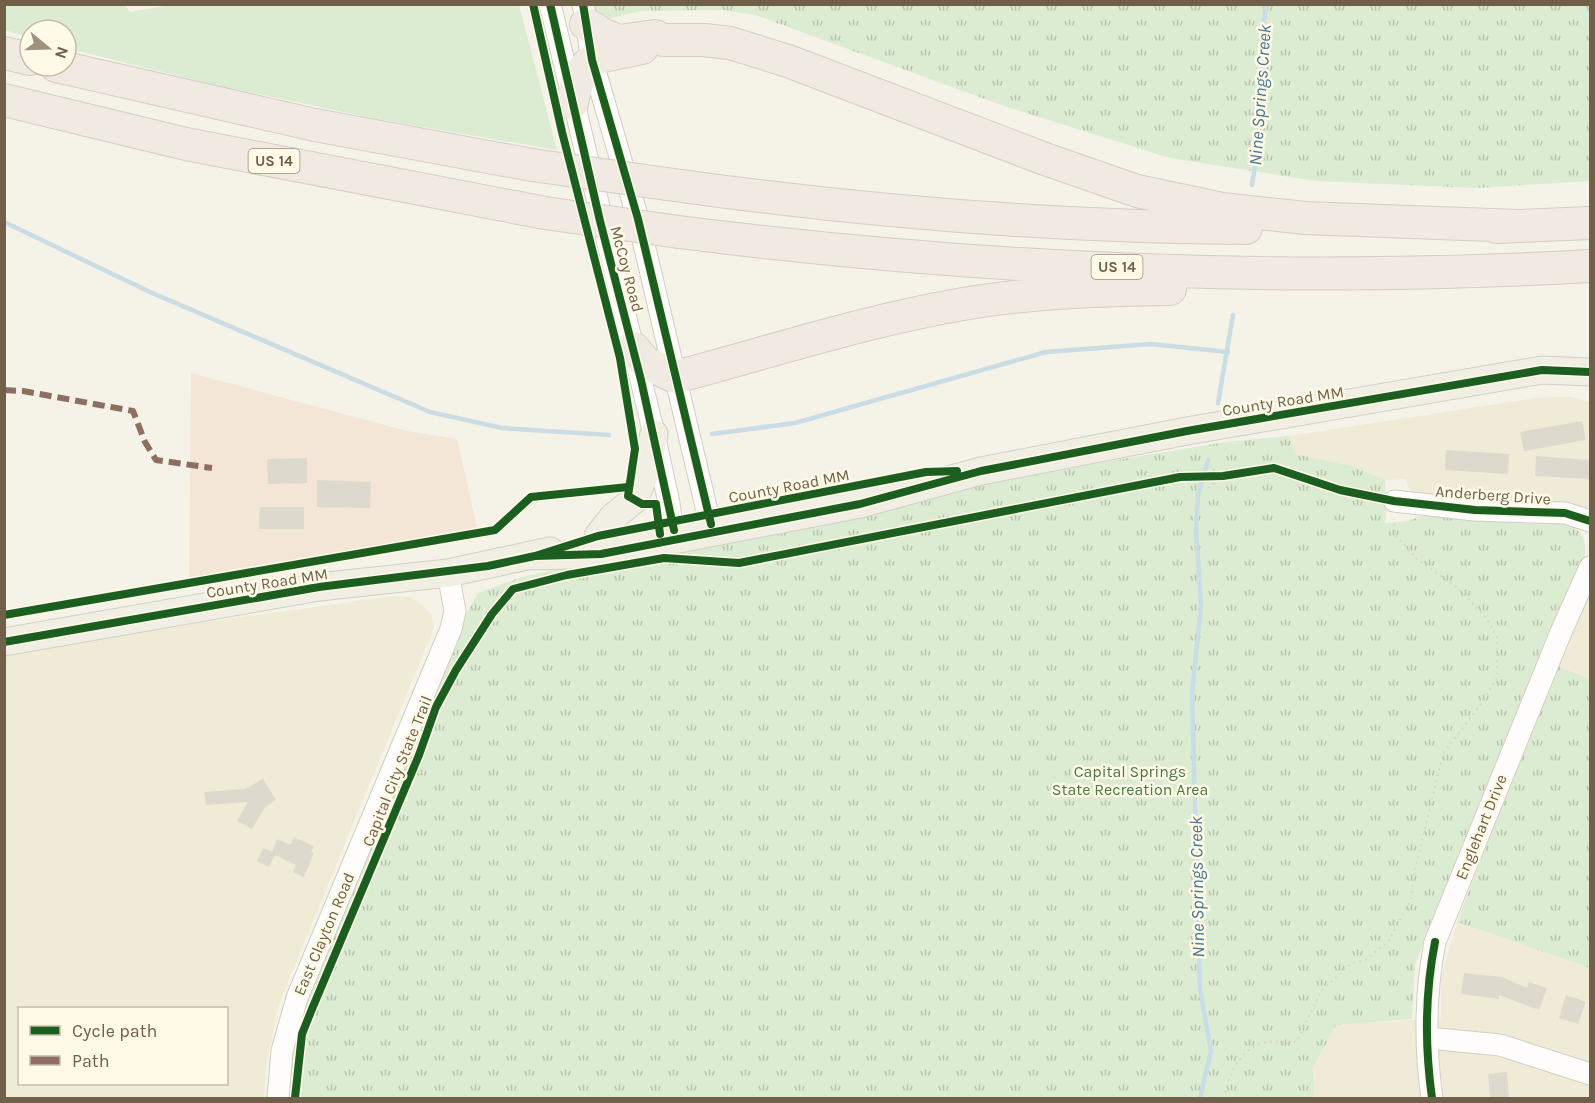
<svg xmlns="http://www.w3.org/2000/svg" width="1595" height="1103" viewBox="0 0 1595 1103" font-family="Karla,sans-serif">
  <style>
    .residential { fill: #f0ebd7; fill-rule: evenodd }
    .commercial { fill: #f3e6d7 }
    .green { fill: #dcecd2 }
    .park { fill: url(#park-tufts) }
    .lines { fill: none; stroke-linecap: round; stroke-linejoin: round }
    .stream { stroke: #cadce4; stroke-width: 4.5 }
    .building { fill: #ded9cd }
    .minor-casing { stroke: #d3cec2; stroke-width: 23 }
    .major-casing { stroke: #d4cec4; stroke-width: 29 }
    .highway-casing { stroke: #d4cec4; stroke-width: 34 }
    .path { stroke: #d7d1c9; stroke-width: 2; stroke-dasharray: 1.5 4.5; stroke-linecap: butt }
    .minor { stroke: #fefdfb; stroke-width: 21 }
    .major { stroke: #f1efe4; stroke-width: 27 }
    .highway { stroke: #f0eae3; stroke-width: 32 }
    .highway-bridge-casing { stroke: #d4cec4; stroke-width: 34; stroke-linecap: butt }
    .highway-bridge { stroke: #f0eae3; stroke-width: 32 }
    .quiet { stroke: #8d6e63; stroke-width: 6; stroke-dasharray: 12 6; stroke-linecap: butt }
    .cycleway-casing { stroke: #fefae7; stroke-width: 11 }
    .cycleway { stroke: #1b5e20; stroke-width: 8 }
    .labels { text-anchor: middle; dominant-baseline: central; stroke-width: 5; stroke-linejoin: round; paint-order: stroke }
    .shield { fill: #fefae7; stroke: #9b8e78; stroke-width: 1.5 }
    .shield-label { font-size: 15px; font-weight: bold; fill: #716049 }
    .street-label { font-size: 16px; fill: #716049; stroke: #fefae7 }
    .park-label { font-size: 16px; fill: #497c44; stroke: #fefae7 }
    .water-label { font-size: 18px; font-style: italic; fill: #4a7791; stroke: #fefae7 }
  </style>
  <defs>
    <pattern id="park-tufts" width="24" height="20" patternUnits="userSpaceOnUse" patternTransform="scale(1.5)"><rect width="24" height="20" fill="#dcecd2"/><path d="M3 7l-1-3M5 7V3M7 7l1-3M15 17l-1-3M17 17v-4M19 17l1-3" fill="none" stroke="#b7c3ac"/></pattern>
  </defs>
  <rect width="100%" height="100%" fill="#f5f2e7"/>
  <path class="residential" d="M1571 397 1590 402V511L1573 505 1430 500 1410 492 1405 479 1385 480 1353 466 1295 454 1289 436 1536 398Z
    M1590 587V679L1555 665Z
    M394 596 410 597 420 603 431 614 434 628 280 1001 266 1064 264 1098H5V654L127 633ZM20 1008H226V1084H20Z
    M1457 922 1590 968V1098H1314L1313 1070 1336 1025 1441 1018V979Z"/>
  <path class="commercial" d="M191 373 407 431 457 439 478 532 189 581Z"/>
  <path class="green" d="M177 4 519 5 557 150 377 119 216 85 66 48V30H30V38L5 30V5H125L130 12Z"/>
  <path class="park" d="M586 5H1590V181L1475 188 1316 181 1170 158 1001 105 755 15 724 10 641 11 595 22Z
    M1289 436 1295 454 1353 466 1385 480 1386 523 1408 521 1421 516 1559 523C1579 526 1587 535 1585 555L1436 910 1415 965 1412 1019 1336 1025 1313 1069 1314 1098H282L286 1044 463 619 478 593 522 577 928 491 1226 442Z
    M1555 665 1590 679V968L1457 922Z"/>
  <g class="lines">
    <path class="stream" d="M1252 185 1261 125 1262 38 1266 4
      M4 222 150 292 430 412 502 428 609 435
      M1218 403 1233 315
      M712 434 795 423 1046 352 1151 344 1228 352
      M1200 1098 1211 1051 1200 989 1192 694 1201 605 1196 530 1198 495 1208 460"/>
  </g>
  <path class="building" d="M1582 421 1586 440 1524 451 1520 432Z
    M1446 450 1509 454 1508 474 1445 470Z
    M1536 456 1590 460V479L1535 476Z
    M307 458V483L268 484 267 459Z
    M317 480 371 482 370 508 317 507Z
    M260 507H304V529H259Z
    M263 779 276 800 265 807 252 829 237 821 248 802 206 805 204 792 245 789Z
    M294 837 314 846 311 852 314 853 304 877 293 872 296 865 275 855 269 867 257 861 263 848 272 852 277 839 290 845Z
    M1464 973 1502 977 1527 988 1529 982 1547 988 1539 1010 1499 995V999L1461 994Z
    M1566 995 1586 1002 1578 1024 1559 1018Z
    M1507 1072 1509 1098H1490L1488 1074Z"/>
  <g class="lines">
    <defs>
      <path id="minor" d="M550 4 654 434 669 503 674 540
        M583 4 592 60 638 219 712 532
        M1394 501 1475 510 1565 513 1590 521
        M1428 1038 1500 1045 1590 1074
        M278 1098 282 1051 297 998 451 629 455 611 448 573
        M1432 1098C1425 1048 1425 993 1435 942L1561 632 1590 567"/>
      <path id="major" d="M598 536 613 517 634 500 646 471 654 434
        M535 556 601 554 860 504 981 471 1187 431 1542 370 1590 372
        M4 642 319 587 448 573 550 551"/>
      <path id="highway" d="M586 24 604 35 619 41 655 36 663 40H704L730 43 788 61 1045 159 1137 191 1222 209 1305 218 1518 226
        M4 53 30 59
        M56 66 315 125 532 165
        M4 100 186 144 545 213
        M572 103C583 51 595 59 642 48
        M667 184C858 211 1053 227 1246 228
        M1496 227 1590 223
        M679 232C980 270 1288 283 1590 266
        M633 348 645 362 675 377C774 351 874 318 975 302 1040 292 1105 290 1170 289"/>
    </defs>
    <use href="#minor" class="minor-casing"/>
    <use href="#major" class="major-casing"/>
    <use href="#highway" class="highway-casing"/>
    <path class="path" d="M1208 488 1223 476 1274 468 1340 490 1376 498
      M1224 1098C1228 1075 1241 1045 1269 1042 1280 1040 1287 1045 1297 1041L1321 991 1352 963 1365 960 1388 942 1411 900 1413 878 1443 754 1485 698 1497 678V637L1486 617 1455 586 1417 559 1395 534 1394 519"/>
    <use href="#minor" class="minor"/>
    <use href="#major" class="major"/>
    <use href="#highway" class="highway"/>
    <defs>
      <path id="highway-bridge" d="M532 165 667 184
        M545 213 679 232"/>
    </defs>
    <use href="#highway-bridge" class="highway-bridge-casing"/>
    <use href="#highway-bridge" class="highway-bridge"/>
    <path class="quiet" d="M4 390 23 391 133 411 145 442 156 460 212 468"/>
    <defs>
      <path id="cycleway" d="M533 4 562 132 620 358 635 449 628 496 642 504H656L660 534
        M550 4 600 221 641 380 674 530
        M583 4 592 60 638 219 711 524
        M535 556 601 554 860 504 981 471 1187 431 1542 370 1590 372
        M4 615 495 530 531 497 628 487
        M4 642 319 587 488 566 535 556 598 536 926 472 957 471
        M295 1098 302 1034 312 1009 419 755 436 707 456 670 492 614 513 589 567 575 664 558 739 563 1180 477 1223 476 1274 468 1340 490 1394 501 1475 510 1565 513 1590 521
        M1432 1098C1425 1048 1425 993 1435 942"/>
    </defs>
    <use href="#cycleway" class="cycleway-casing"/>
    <use href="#cycleway" class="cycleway"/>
  </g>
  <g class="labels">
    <g class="shield">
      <rect x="248.5" y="149" width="51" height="24" rx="4.5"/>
      <rect x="1091.5" y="255" width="51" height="24" rx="4.5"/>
    </g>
    <g class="shield-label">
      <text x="274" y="161">US 14</text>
      <text x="1117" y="267">US 14</text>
    </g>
    <g class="street-label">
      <text transform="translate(627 269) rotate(75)">McCoy Road</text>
      <text transform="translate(1283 401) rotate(-9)">County Road MM</text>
      <text transform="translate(789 486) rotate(-11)">County Road MM</text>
      <text transform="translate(1493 495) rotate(4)">Anderberg Drive</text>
      <text transform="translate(267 583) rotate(-9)">County Road MM</text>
      <text transform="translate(397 771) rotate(-68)">Capital City State Trail</text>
      <text transform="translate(1481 827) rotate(-68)">Englehart Drive</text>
      <text transform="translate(324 934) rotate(-67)">East Clayton Road</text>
    </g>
    <g class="park-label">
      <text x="1130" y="771">Capital Springs<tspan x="1130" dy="18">State Recreation Area</tspan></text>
    </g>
    <g class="water-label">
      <text transform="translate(1260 95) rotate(-86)">Nine Springs Creek</text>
      <text transform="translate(1197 887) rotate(-91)">Nine Springs Creek</text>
    </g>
  </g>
  <rect width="1595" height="1103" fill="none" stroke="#716049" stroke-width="12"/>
  <rect x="18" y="1007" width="210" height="78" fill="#fefae7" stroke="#c6bca8" stroke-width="1.5"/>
  <rect x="30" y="1026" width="30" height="9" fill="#1b5e20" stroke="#c6bca8" stroke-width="1.5"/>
  <text x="72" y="1037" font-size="18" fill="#716049">Cycle path</text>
  <rect x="30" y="1056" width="30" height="9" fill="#8d6e63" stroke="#c6bca8" stroke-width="1.5"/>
  <text x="72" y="1067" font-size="18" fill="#716049">Path</text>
  <g transform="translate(48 48) rotate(109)"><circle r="28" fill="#fefae7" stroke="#c6bca8" stroke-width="1.5"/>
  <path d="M0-4.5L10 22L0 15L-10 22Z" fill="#9f9380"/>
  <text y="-9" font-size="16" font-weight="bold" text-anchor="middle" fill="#716049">N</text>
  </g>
</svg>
